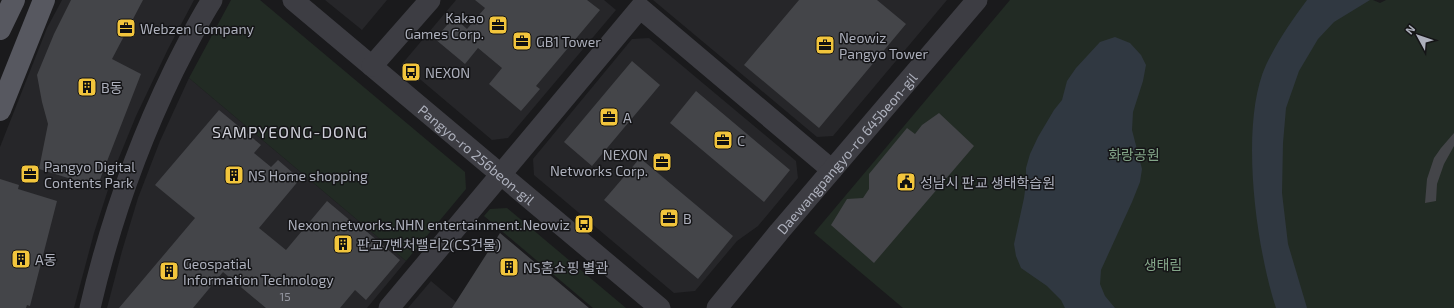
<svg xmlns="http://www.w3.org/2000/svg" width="1454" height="308" viewBox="0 0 1454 308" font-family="'Exo 2','Noto Sans KR',sans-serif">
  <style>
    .built { fill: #262629 }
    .green { fill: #222b24 }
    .water { fill: #303841 }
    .building { fill: #444549 }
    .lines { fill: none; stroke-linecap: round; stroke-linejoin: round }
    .minor { stroke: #3d3d43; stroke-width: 21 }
    .major { stroke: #575860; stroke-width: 22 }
    .labels { text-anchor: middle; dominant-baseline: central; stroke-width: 3; stroke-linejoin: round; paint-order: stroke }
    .number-label { font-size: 12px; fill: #93959f }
    .poi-label { font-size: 14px; fill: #adb0bc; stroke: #151517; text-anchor: start }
    .street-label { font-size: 14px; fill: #adb0bc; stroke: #151517 }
    .park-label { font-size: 14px; fill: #84a689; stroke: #151517 }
    .quarter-label { font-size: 16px; letter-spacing: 1px; fill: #cecfd8; stroke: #151517 }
  </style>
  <rect width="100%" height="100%" fill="#1a1a1c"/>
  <path class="built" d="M62 0H194L168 49 136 116 116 165 94 233 74 308H0V147L47 28Z
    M325 0H387L362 30Z
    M456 0H604L616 10 508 138 492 140 402 64Z
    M653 0H947L833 136 817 137Z
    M649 38 796 161 798 178 758 226 737 241 695 291 674 293 534 175 533 159 632 39Z
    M189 78 406 261 367 308H107L122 251 138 198 160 141Z
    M431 281 463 308H408Z"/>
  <path class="green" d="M231 0H260L465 172 466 189 406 261 189 78Z
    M1010 0H1373L1380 3 1386 0H1454V308H903L814 233Z
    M507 208 626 308H593L484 216 490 209Z"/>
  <path class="water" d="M1307 0H1370L1334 22 1318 39 1299 71 1286 108 1283 143 1282 193 1288 244 1307 308H1276C1256 247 1239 124 1266 65 1277 42 1292 20 1307 0Z
    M1115 37 1130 43 1141 55 1146 65 1143 81 1133 112 1132 130 1142 169 1140 182 1132 202 1101 270 1100 284 1105 296 1115 308H1065L1061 300 1047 286 1021 268 1016 256 1014 244 1024 198 1026 183V168L1030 154 1038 137 1054 110 1062 100 1067 81 1076 68 1100 42Z"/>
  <path class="building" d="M71 0H143L112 59 141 74 97 187 39 169 48 124 42 102 37 75 54 34Z
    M475 0H587L600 10 536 86 540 89 521 111 489 84 502 68 478 48 465 64 435 39 454 17 467 29 485 8Z
    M799 0H877L906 24 819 128 744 65Z
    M632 61 660 85 592 166 564 142Z
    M696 91 790 170 764 202 670 123Z
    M219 110 261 145 254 153 271 167 278 160 300 179 259 228 286 250 327 201 358 227 359 225 400 260 366 300 355 290 340 308H266L223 272 193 308H119L195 218 155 185Z
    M939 113 974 146 874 263 831 225 847 199 863 198 869 189V174L907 128 915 134 922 125Z
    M1454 133V146L1444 164 1437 184 1436 201 1425 203 1427 179 1434 158 1441 148Z
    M640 158 733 236 698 279 604 200Z
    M0 179 19 185 18 189 57 201 30 306 27 305 26 308H0Z
    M500 233 589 308H452Z"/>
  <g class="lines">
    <g class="minor">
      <path id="s1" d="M293 0 660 308"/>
      <path d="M372 66 430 0"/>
      <path d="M90 308C109 226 137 146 174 70 186 46 198 22 212 0"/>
      <path d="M389 308 640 8 832 170"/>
      <path id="s2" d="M717 308 779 232 977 0"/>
    </g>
    <path class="major" d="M0 29 14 0
      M0 110 44 0"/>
  </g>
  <defs>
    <symbol id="office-square" viewBox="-11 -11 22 22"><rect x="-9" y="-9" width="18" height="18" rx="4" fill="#f2c53c" stroke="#151517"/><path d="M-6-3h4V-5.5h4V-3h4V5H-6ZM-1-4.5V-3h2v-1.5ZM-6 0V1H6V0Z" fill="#111"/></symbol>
    <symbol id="bus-square" viewBox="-11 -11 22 22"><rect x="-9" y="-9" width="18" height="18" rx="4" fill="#f2c53c" stroke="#151517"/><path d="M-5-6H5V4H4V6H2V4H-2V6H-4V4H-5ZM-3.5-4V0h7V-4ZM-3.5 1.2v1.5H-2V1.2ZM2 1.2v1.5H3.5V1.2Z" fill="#111"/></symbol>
    <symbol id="building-square" viewBox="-11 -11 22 22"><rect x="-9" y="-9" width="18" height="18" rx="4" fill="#f2c53c" stroke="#151517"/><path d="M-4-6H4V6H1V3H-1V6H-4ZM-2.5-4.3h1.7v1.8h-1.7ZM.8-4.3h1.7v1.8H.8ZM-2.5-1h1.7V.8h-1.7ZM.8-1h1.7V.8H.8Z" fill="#111"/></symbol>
    <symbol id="civic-square" viewBox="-11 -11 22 22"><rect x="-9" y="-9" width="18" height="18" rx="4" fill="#f2c53c" stroke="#151517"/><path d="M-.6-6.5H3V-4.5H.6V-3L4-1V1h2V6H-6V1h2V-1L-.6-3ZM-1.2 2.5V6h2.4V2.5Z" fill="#111"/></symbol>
  </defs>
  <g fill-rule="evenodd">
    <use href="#office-square" x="487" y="14" width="22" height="22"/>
    <use href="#office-square" x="115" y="17" width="22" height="22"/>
    <use href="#office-square" x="511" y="30" width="22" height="22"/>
    <use href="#office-square" x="814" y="34" width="22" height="22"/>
    <use href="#bus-square" x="400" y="61" width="22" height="22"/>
    <use href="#building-square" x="76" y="76" width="22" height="22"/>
    <use href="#office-square" x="598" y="106" width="22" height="22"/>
    <use href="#office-square" x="712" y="129" width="22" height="22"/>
    <use href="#office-square" x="651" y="151" width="22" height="22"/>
    <use href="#office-square" x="19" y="163" width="22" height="22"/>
    <use href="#building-square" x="223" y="164" width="22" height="22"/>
    <use href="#civic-square" x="895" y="171" width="22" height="22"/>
    <use href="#office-square" x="658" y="207" width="22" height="22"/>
    <use href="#bus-square" x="573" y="213" width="22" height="22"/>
    <use href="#building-square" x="332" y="233" width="22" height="22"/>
    <use href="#building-square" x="10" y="248" width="22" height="22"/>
    <use href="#building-square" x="498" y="256" width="22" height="22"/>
    <use href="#building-square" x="158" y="260" width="22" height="22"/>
  </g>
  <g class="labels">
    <g class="number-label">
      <text x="285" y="296">15</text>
    </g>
    <g class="poi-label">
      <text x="484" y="17" text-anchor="end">Kakao<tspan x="484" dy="16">Games Corp.</tspan></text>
      <text x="140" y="28">Webzen Company</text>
      <text x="839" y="37">Neowiz<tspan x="839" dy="16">Pangyo Tower</tspan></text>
      <text x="536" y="41">GB1 Tower</text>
      <text x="425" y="72">NEXON</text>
      <text x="101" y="87">B동</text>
      <text x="623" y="117">A</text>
      <text x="737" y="140">C</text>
      <text x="648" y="154" text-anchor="end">NEXON<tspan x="648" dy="16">Networks Corp.</tspan></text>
      <text x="44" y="166">Pangyo Digital<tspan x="44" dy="16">Contents Park</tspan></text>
      <text x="248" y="175">NS Home shopping</text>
      <text x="920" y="182">성남시 판교 생태학습원</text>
      <text x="683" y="218">B</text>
      <text x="570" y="224" text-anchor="end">Nexon networks.NHN entertainment.Neowiz</text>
      <text x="357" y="244">판교7벤처밸리2(CS건물)</text>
      <text x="35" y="259">A동</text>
      <text x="183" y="263">Geospatial<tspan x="183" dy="16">Information Technology</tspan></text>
      <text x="523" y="267">NS홈쇼핑 별관</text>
    </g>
    <g class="street-label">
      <text stroke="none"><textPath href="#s2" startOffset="202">Daewangpangyo-ro 645beon-gil</textPath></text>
      <text stroke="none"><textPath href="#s1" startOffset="240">Pangyo-ro 256beon-gil</textPath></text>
    </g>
    <g class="park-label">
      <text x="1134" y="154">화랑공원</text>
      <text x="1163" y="264">생태림</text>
    </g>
    <g class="quarter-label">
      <text x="290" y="131">SAMPYEONG-DONG</text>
    </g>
  </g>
  <g transform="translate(1418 36) rotate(310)" stroke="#151517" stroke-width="3" paint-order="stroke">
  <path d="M0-3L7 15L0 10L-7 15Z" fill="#adb0bc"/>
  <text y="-6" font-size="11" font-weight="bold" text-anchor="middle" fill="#adb0bc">N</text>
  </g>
</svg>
